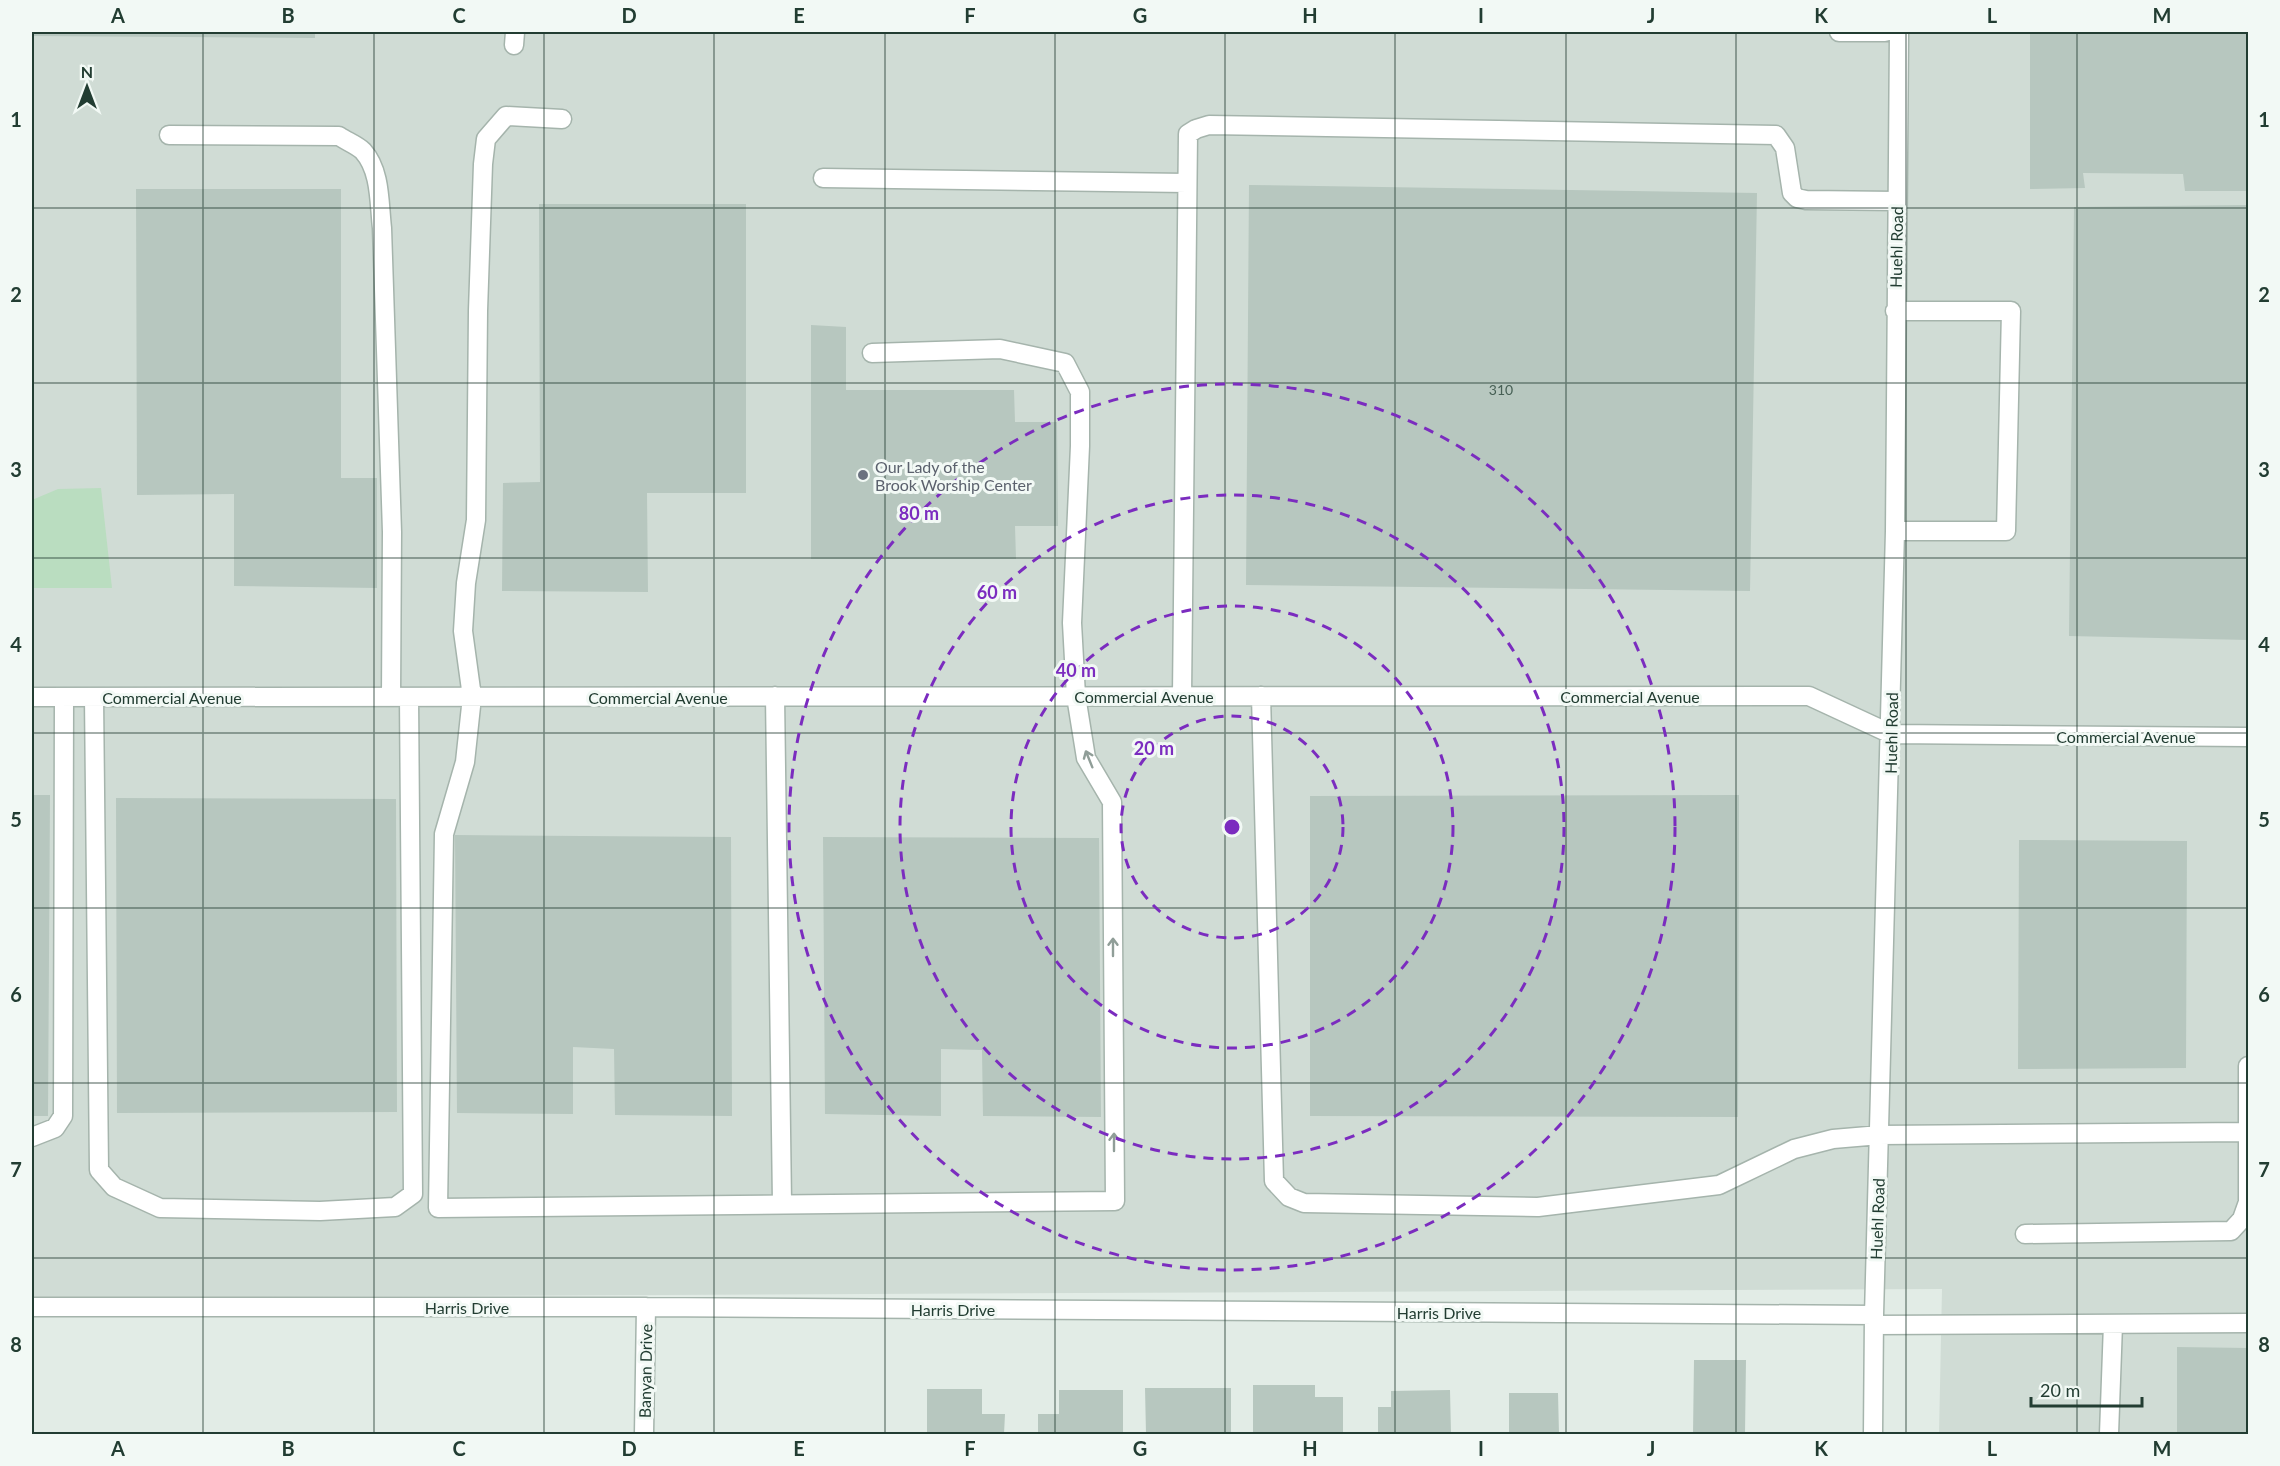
<svg xmlns="http://www.w3.org/2000/svg" width="2280" height="1466" viewBox="0 0 2280 1466" font-family="Lato,sans-serif">
  <style>
    .built { fill: #d0dcd5 }
    .green { fill: #baddc0 }
    .building { fill: #b7c7bf }
    .lines { fill: none; stroke-linecap: round; stroke-linejoin: round }
    .minor-casing { stroke: #a5b4ac; stroke-width: 21 }
    .minor { stroke: #fff; stroke-width: 18 }
    .oneway { stroke: #909e98 }
    .grid { fill: none; stroke: #223d32; stroke-width: 1.5; stroke-opacity: 0.55 }
    .ring { fill: none; stroke: #7b2cbf; stroke-width: 3; stroke-dasharray: 10 8 }
    .worship-dot { fill: #6b7280; stroke: #f2f9f5; stroke-width: 2 }
    .labels { text-anchor: middle; dominant-baseline: central; stroke-width: 6; stroke-linejoin: round; paint-order: stroke }
    .number-label { font-size: 14px; fill: #476055 }
    .street-label { font-size: 16px; fill: #223d32; stroke: #f2f9f5 }
    .worship-label { font-size: 16px; fill: #5b616d; stroke: #f2f9f5; text-anchor: start }
    .centre { fill: #7b2cbf; stroke: #f2f9f5; stroke-width: 3 }
    .ring-label { font-size: 18px; text-anchor: middle; font-weight: bold; fill: #7b2cbf; stroke: #f2f9f5; stroke-width: 6; stroke-linejoin: round; paint-order: stroke }
    .neatline { fill: none; stroke: #223d32; stroke-width: 2 }
    .grid-label { font-size: 20px; text-anchor: middle; font-weight: bold; fill: #223d32 }
  </style>
  <rect width="100%" height="100%" fill="#e2ece6"/>
  <path class="built" d="M32 32H2248V1434H1939L1942 1289 32 1298Z"/>
  <path class="green" d="M101 488 112 588H32V500L58 489Z"/>
  <path class="building" d="M32 32H315V38L32 36Z
    M2030 32H2248V191H2185L2183 174 2083 173 2085 188 2030 189Z
    M1249 185 1757 193 1750 591 1246 585Z
    M136 189H341V478H377V588L234 586V494L137 495Z
    M539 204H746V493H647L648 592 502 591 503 483 540 482Z
    M2248 205V640L2069 636 2074 207Z
    M811 325 846 327V390H1014L1015 422H1057L1058 526H1015L1016 559H811Z
    M32 795H50L48 1116H32Z
    M1739 795 1738 1117 1310 1116V796Z
    M116 798 396 799 397 1112 117 1113Z
    M455 835 731 837 732 1116 615 1115 614 1049 573 1047V1114L457 1113Z
    M823 837 1099 838 1101 1117 983 1116 982 1050 941 1049V1116L825 1114Z
    M2019 840 2187 841 2186 1068 2018 1069Z
    M2177 1347 2248 1348V1434H2177Z
    M1694 1360H1746L1745 1434H1693Z
    M1253 1385H1315V1397H1343V1434H1253Z
    M1145 1388H1231V1434H1146Z
    M927 1389H982V1414H1005L1004 1434H927Z
    M1059 1390H1123V1434H1038V1414H1059Z
    M1450 1390 1451 1434H1378V1407H1391V1391Z
    M1509 1393H1558L1559 1434H1509Z"/>
  <g class="lines">
    <defs>
      <path id="minor" d="M1839 32H1885
        M514 45 515 32
        M562 119 506 116 486 139 483 164 478 311 476 520 466 583 463 631 472 697 465 762 444 834 438 1208 1115 1201 1112 802 1086 758 1076 696 1072 623 1080 446V392L1065 363 1000 349 872 353
        M169 135 339 136C346 141 357 145 363 151 381 171 379 203 382 228L392 532 391 697
        M823 178 1187 183
        M1895 311H2011L2006 531H1895
        M775 696 782 1203
        M1182 696 1188 134 1196 129 1209 125 1776 135 1785 148 1792 193 1797 198 1806 200 1897 201
        M1261 696 1274 1181 1289 1197 1304 1203 1538 1207 1719 1185 1794 1149 1833 1139 1880 1135 2248 1132
        M32 697 1809 696 1891 734 2248 737
        M94 697 99 1170 114 1187 160 1208 320 1211 395 1207 413 1194 409 697
        M32 1137 55 1128 63 1116 64 697
        M2025 1234 2231 1231 2242 1219 2248 1202V1066
        M32 1307H646L1874 1315
        M1874 1325 2248 1323
        M644 1434 646 1307
        M1873 1434 1874 1315 1895 531 1899 32
        M2109 1434 2113 1324"/>
    </defs>
    <use href="#minor" class="minor-casing"/>
    <use href="#minor" class="minor"/>
  </g>
  <defs><path id="oneway-shaft" d="M-6 0H5M1.5-3L5.5 0L1.5 3" fill="none" stroke-width="1.6" stroke-linecap="round" stroke-linejoin="round" transform="scale(1.5)"/></defs>
  <g class="oneway">
    <use href="#oneway-shaft" transform="translate(1089 759) rotate(-112)"/>
    <use href="#oneway-shaft" transform="translate(1113 947) rotate(-90)"/>
    <use href="#oneway-shaft" transform="translate(1114 1142) rotate(-90)"/>
  </g>
  <path class="grid" d="M203 32V1434M374 32V1434M544 32V1434M714 32V1434M885 32V1434M1055 32V1434M1225 32V1434M1395 32V1434M1566 32V1434M1736 32V1434M1906 32V1434M2077 32V1434M32 208H2248M32 383H2248M32 558H2248M32 733H2248M32 908H2248M32 1083H2248M32 1258H2248"/>
  <g class="ring">
    <circle cx="1232" cy="827" r="111"/>
    <circle cx="1232" cy="827" r="221"/>
    <circle cx="1232" cy="827" r="332"/>
    <circle cx="1232" cy="827" r="443"/>
  </g>
  <circle class="worship-dot" cx="863" cy="475" r="6"/>
  <g class="labels">
    <g class="number-label">
      <text x="1501" y="389">310</text>
    </g>
    <g class="street-label">
      <text transform="translate(1896 247) rotate(-89)">Huehl Road</text>
      <text x="1144" y="696">Commercial Avenue</text>
      <text x="1630" y="696">Commercial Avenue</text>
      <text x="172" y="697">Commercial Avenue</text>
      <text x="658" y="697">Commercial Avenue</text>
      <text transform="translate(1891 733) rotate(-89)">Huehl Road</text>
      <text x="2126" y="736">Commercial Avenue</text>
      <text transform="translate(1877 1219) rotate(-88)">Huehl Road</text>
      <text x="467" y="1307">Harris Drive</text>
      <text x="953" y="1309">Harris Drive</text>
      <text x="1439" y="1312">Harris Drive</text>
      <text transform="translate(645 1371) rotate(-89)">Banyan Drive</text>
    </g>
    <g class="worship-label">
      <text x="875" y="466">Our Lady of the<tspan x="875" dy="18">Brook Worship Center</tspan></text>
    </g>
  </g>
  <circle cx="1232" cy="827" r="9" class="centre"/>
  <g class="ring-label">
    <text x="919" y="520">80 m</text>
    <text x="997" y="599">60 m</text>
    <text x="1076" y="677">40 m</text>
    <text x="1154" y="755">20 m</text>
  </g>
  <rect width="2280" height="1466" fill="none" stroke="#f2f9f5" stroke-width="66"/>
  <g transform="translate(87 87)" stroke="#f2f9f5" stroke-width="4.5" paint-order="stroke">
  <path d="M0-4.5L10 22L0 15L-10 22Z" fill="#223d32"/>
  <text y="-9" font-size="16" font-weight="bold" text-anchor="middle" fill="#223d32">N</text>
  </g>
  <path d="M2031 1397v9h111v-9" fill="none" stroke="#223d32" stroke-width="3"/>
  <text x="2040" y="1397" font-size="18" fill="#223d32" stroke="#f2f9f5" stroke-width="4.5" paint-order="stroke">20 m</text>
  <rect x="33" y="33" width="2214" height="1400" class="neatline"/>
  <g class="grid-label">
    <text x="118" y="23">A</text>
    <text x="288" y="23">B</text>
    <text x="459" y="23">C</text>
    <text x="629" y="23">D</text>
    <text x="799" y="23">E</text>
    <text x="970" y="23">F</text>
    <text x="1140" y="23">G</text>
    <text x="1310" y="23">H</text>
    <text x="1481" y="23">I</text>
    <text x="1651" y="23">J</text>
    <text x="1821" y="23">K</text>
    <text x="1992" y="23">L</text>
    <text x="2162" y="23">M</text>
    <text x="16" y="127">1</text>
    <text x="2264" y="127">1</text>
    <text x="16" y="302">2</text>
    <text x="2264" y="302">2</text>
    <text x="16" y="477">3</text>
    <text x="2264" y="477">3</text>
    <text x="16" y="652">4</text>
    <text x="2264" y="652">4</text>
    <text x="16" y="827">5</text>
    <text x="2264" y="827">5</text>
    <text x="16" y="1002">6</text>
    <text x="2264" y="1002">6</text>
    <text x="16" y="1177">7</text>
    <text x="2264" y="1177">7</text>
    <text x="16" y="1352">8</text>
    <text x="2264" y="1352">8</text>
    <text x="118" y="1456">A</text>
    <text x="288" y="1456">B</text>
    <text x="459" y="1456">C</text>
    <text x="629" y="1456">D</text>
    <text x="799" y="1456">E</text>
    <text x="970" y="1456">F</text>
    <text x="1140" y="1456">G</text>
    <text x="1310" y="1456">H</text>
    <text x="1481" y="1456">I</text>
    <text x="1651" y="1456">J</text>
    <text x="1821" y="1456">K</text>
    <text x="1992" y="1456">L</text>
    <text x="2162" y="1456">M</text>
  </g>
</svg>
